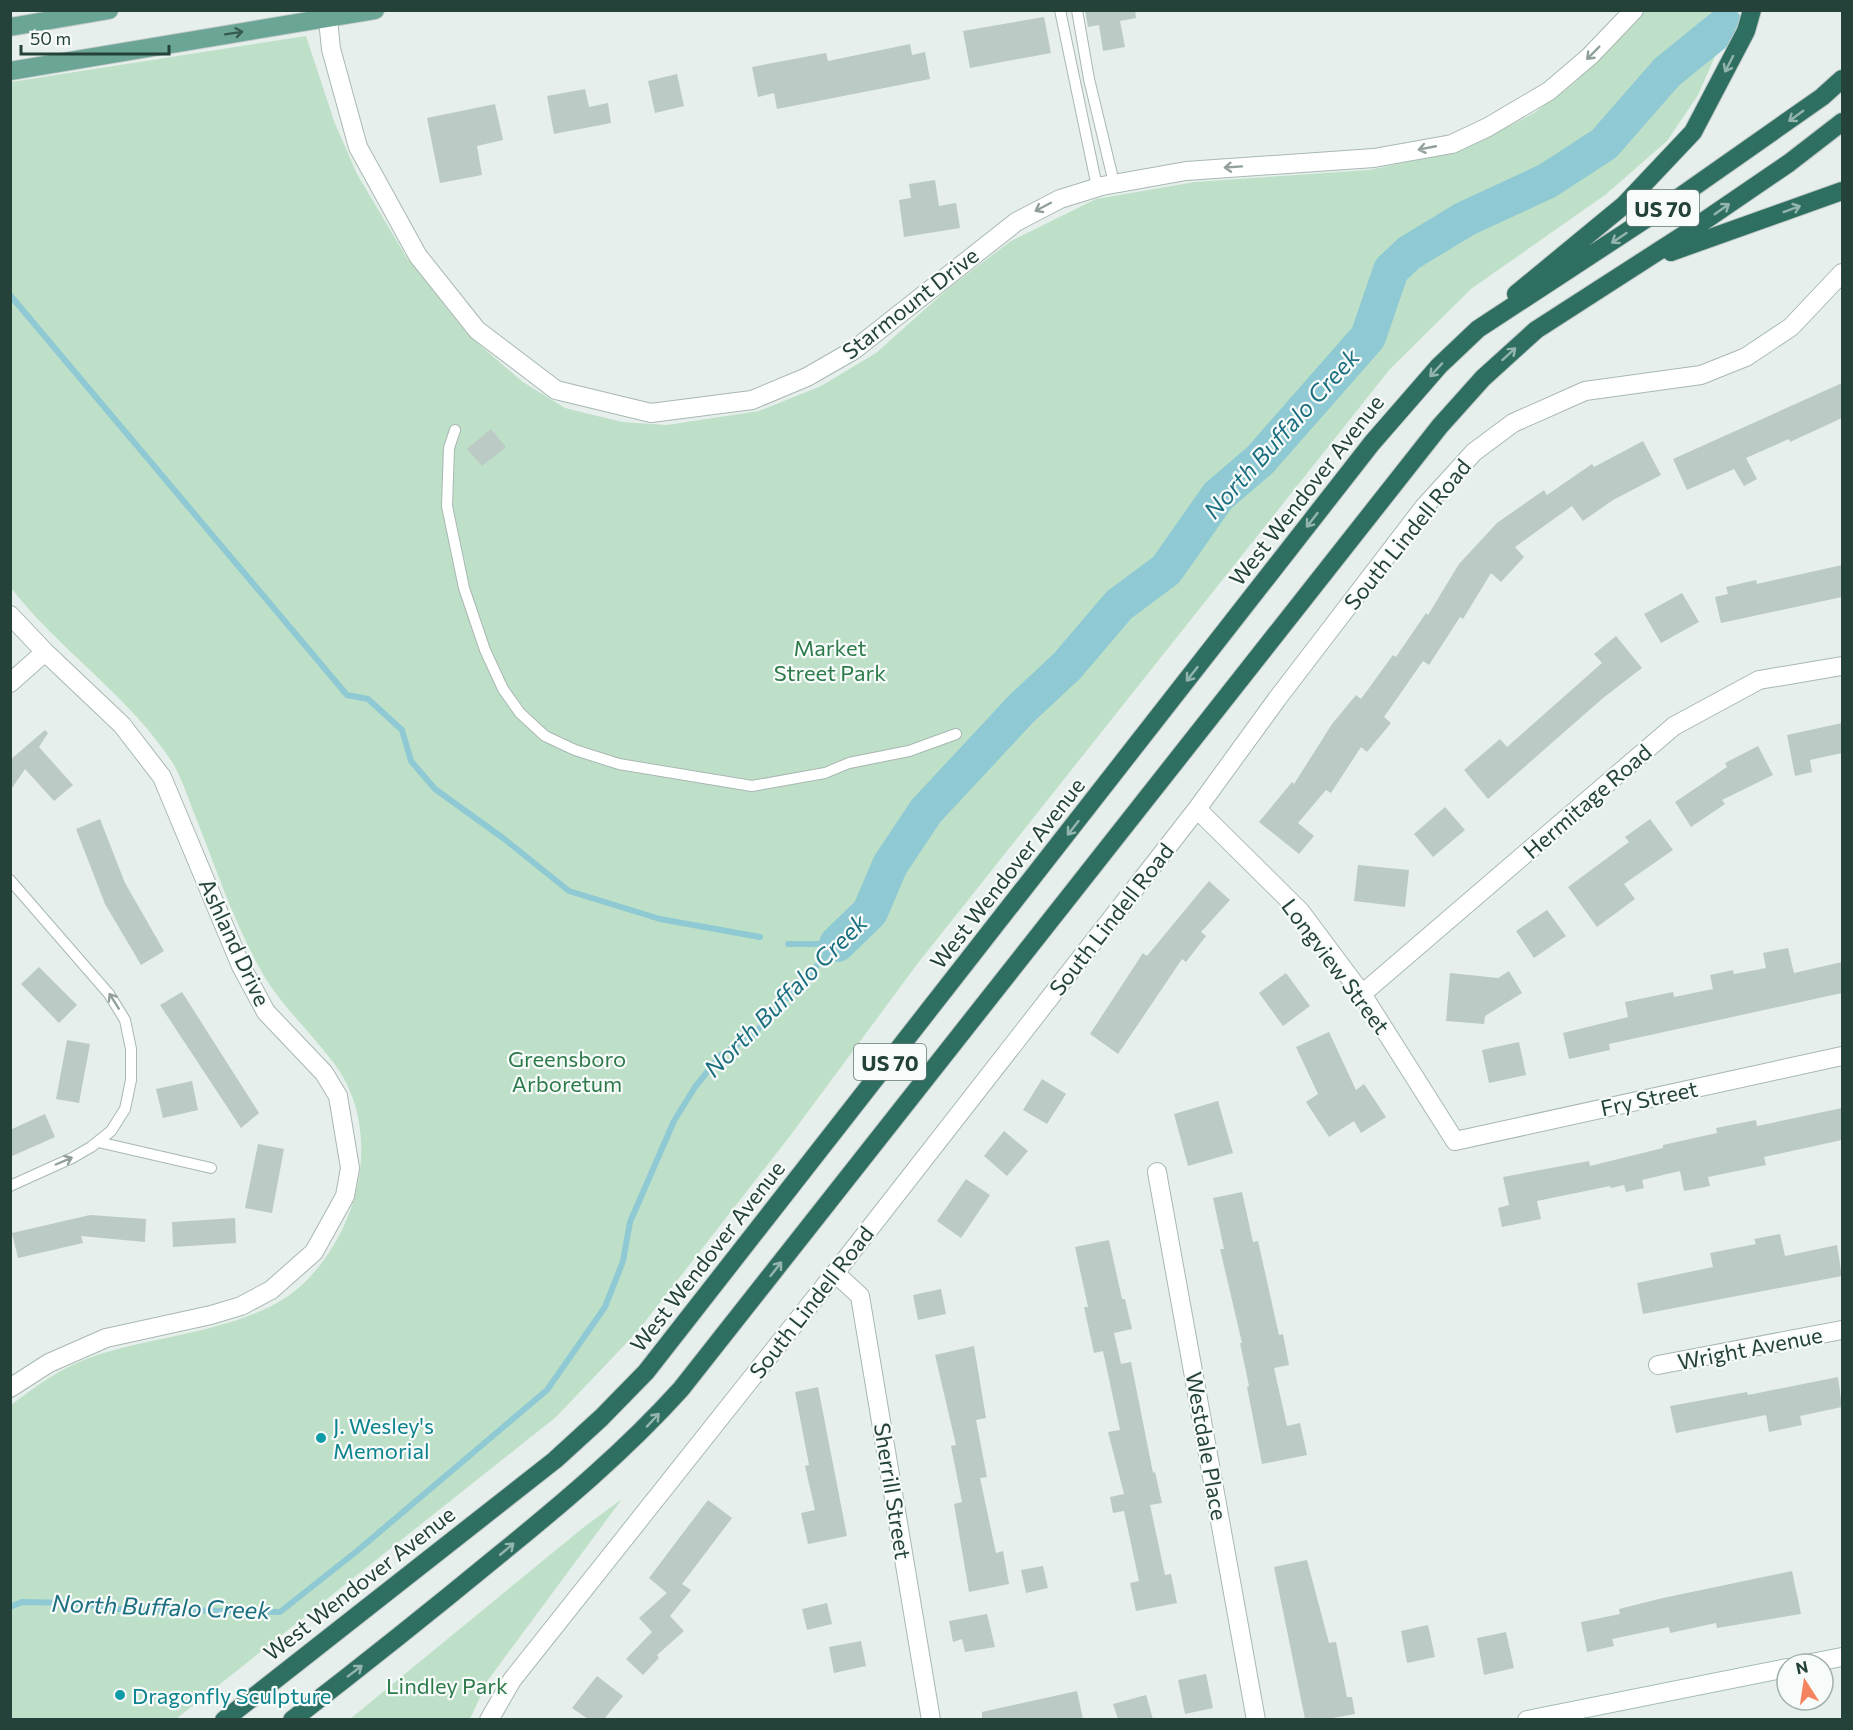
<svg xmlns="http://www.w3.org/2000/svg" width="1853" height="1730" viewBox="0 0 1853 1730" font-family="Commissioner,sans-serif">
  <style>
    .green { fill: #bfe0c8 }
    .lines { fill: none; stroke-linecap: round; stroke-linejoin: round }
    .stream { stroke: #8ec9d4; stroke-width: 6 }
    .river { stroke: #8ec9d4; stroke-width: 36 }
    .building { fill: #bbcac4 }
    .lane-casing { stroke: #a8b8b2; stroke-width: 12 }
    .street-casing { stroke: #a8b8b2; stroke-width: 20 }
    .secondary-casing { stroke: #a4bbb3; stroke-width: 20 }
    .primary-casing { stroke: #c2cac8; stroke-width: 20 }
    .highway-casing { stroke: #c2cac8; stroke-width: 20 }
    .lane { stroke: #fff; stroke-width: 10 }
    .street { stroke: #fff; stroke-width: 18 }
    .secondary { stroke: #fff; stroke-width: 18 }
    .primary { stroke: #6aa596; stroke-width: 18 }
    .highway { stroke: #2f6f62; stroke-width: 18 }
    .oneway { stroke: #365b51 }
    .oneway2 { stroke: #92a09c }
    .oneway3 { stroke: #93b5ae }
    .culture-dot { fill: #0f9aa8; stroke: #f7fbf9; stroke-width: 2 }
    .labels { text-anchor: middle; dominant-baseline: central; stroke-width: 4.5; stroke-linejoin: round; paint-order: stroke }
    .shield { fill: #f7fbf9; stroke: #637a73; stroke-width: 1.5 }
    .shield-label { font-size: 21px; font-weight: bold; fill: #24423a }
    .street-label { font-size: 22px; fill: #24423a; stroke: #f7fbf9 }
    .park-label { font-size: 22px; fill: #2d7a4b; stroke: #f7fbf9 }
    .culture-label { font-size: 22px; fill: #0d838f; stroke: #f7fbf9; text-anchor: start }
    .water-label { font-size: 24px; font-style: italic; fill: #1c6f80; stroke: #f7fbf9 }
  </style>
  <rect width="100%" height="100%" fill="#e6efeb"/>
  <path class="green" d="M1645 11H1735L1698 95 1667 141 1605 195 1471 289 1390 369 918 963 790 1136 637 1332 556 1417 176 1719H11V1405C36 1386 59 1369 89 1358 154 1334 254 1332 304 1283 361 1227 384 1129 333 1062 309 1030 278 1003 259 967 233 920 216 868 196 818 189 801 183 781 174 765 131 697 60 651 11 588V82L306 36 334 121 357 174 407 258 468 335 523 382 565 408 622 422 667 425 759 411 821 386 876 353 950 287 1011 241 1096 199 1195 182 1369 170 1445 154 1485 139 1534 113 1573 84Z
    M622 1499 488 1680 470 1719H350L584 1527Z"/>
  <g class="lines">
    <path class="stream" d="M10 295 347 695 368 699 402 730 411 761 435 789 503 838 569 891 660 919 760 937
      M788 944H837
      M10 1607 22 1602 74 1603 119 1609 280 1612 357 1551 547 1390 605 1307 623 1261 630 1222 674 1121 695 1087 721 1055 753 1035 837 944"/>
    <path class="river" d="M837 944 870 912 890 865 926 811 1022 708 1067 666 1119 605 1166 570 1218 496 1260 460 1368 337 1391 270 1409 253 1465 219 1547 181 1604 144 1667 72 1725 25"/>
  </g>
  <path class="building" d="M1085 10H1135L1136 18 1120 21 1125 47 1103 51 1099 25 1088 27Z
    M1044 17 1051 53 970 68 963 31Z
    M910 44 912 55 925 52 930 79 777 109 774 93 758 97 752 67 826 53 828 61Z
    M677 74 684 106 655 113 648 81Z
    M585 89 589 107 608 103 611 123 554 134 547 96Z
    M495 104 503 140 477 146 482 175 440 183 427 118Z
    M935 180 939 206 956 203 960 228 904 237 899 200 911 198 909 184Z
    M1842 383V418L1790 442 1789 439 1746 458 1757 479 1744 486 1734 469 1687 490 1673 459Z
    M491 429 506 447 482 466 467 449Z
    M1643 441 1661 475 1613 500 1583 521 1572 506 1515 547 1524 557 1501 582 1491 573 1463 619 1460 617 1429 665 1423 661 1384 717 1391 723 1367 752 1361 747 1331 793 1326 790 1298 823 1314 836 1299 854 1259 822 1292 782 1294 784 1332 724 1356 695 1361 699 1393 655 1396 657 1426 613 1428 615 1459 564 1497 523 1544 490 1547 495 1592 464 1594 467Z
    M1842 565V597L1721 623 1715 597 1728 594 1726 587 1756 580 1757 584Z
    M1682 593 1699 622 1661 643 1644 614Z
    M1616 636 1642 668 1603 698 1488 799 1464 770 1500 739 1507 747 1602 663 1594 654Z
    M1842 723V753L1810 760 1812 772 1795 776 1787 735Z
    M45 730 48 733 39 747 73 785 54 801 25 769 10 791V760Z
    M1758 746 1773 775 1722 800 1725 804 1691 827 1675 802 1727 767 1725 763Z
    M1445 807 1465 830 1433 857 1414 834Z
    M100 819 125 883 164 951 141 965 105 904 76 829Z
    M1650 819 1673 850 1624 884 1635 899 1597 927 1568 887 1629 842 1625 837Z
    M1358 865 1409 870 1405 907 1354 901Z
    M1209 881 1230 900 1201 932 1206 936 1186 962 1182 959 1118 1054 1090 1034 1143 953 1147 956Z
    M1547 910 1566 936 1534 958 1516 931Z
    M1788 948 1794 973 1842 962V993L1609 1044 1610 1050 1569 1059 1563 1033 1628 1017 1625 1002 1673 992 1674 997 1713 989 1710 975 1733 970 1734 974 1766 968 1763 953Z
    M39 967 77 1005 59 1023 21 984Z
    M1509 971 1522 993 1485 1016 1484 1024 1446 1021 1450 973 1498 978Z
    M1286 973 1310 1006 1283 1026 1259 993Z
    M182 992 259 1113 241 1128 160 1005Z
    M1329 1032 1356 1090 1364 1084 1386 1117 1361 1133 1354 1121 1329 1137 1306 1102 1318 1094 1296 1047Z
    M67 1040 90 1044 79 1103 56 1099Z
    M1519 1042 1526 1075 1489 1083 1482 1050Z
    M1042 1079 1066 1094 1047 1124 1023 1110Z
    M192 1081 198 1110 163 1118 156 1089Z
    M1218 1101 1233 1153 1188 1166 1174 1114Z
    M1842 1108V1140L1764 1157 1766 1165 1708 1177 1710 1186 1684 1191 1680 1171 1642 1180 1644 1188 1626 1192 1624 1185 1611 1188 1610 1186 1537 1201 1541 1219 1502 1227 1498 1208 1509 1205 1503 1177 1589 1161 1590 1166 1663 1148V1145L1717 1133 1716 1128 1756 1120 1757 1126Z
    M45 1114 55 1137 10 1157V1130Z
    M1004 1131 1028 1151 1007 1176 984 1156Z
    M258 1144 284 1149 272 1213 245 1208Z
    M966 1179 990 1195 961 1238 937 1221Z
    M1242 1192 1253 1242 1258 1241 1279 1335 1283 1334 1289 1365 1274 1368 1287 1426 1300 1423 1307 1455 1262 1464 1247 1387 1249 1386 1240 1343H1242L1220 1249H1224L1213 1198Z
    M90 1215 146 1219 145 1242 81 1236 83 1243 18 1258 12 1233Z
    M235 1218 236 1243 173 1247 172 1222Z
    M1780 1234 1785 1256 1837 1245 1842 1276 1643 1314 1637 1283 1713 1267 1710 1253 1756 1244 1754 1239Z
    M1109 1240 1122 1299H1125L1132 1329 1114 1333 1121 1364 1131 1362 1153 1473 1155 1472 1162 1503 1150 1505 1165 1575 1171 1574 1177 1603 1136 1611 1130 1583 1139 1581 1124 1511 1113 1513 1110 1497 1124 1494 1108 1432 1120 1430 1103 1351 1094 1353 1084 1307H1088L1075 1247Z
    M941 1289 946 1314 918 1320 913 1295Z
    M974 1346 986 1418 976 1420 987 1477 980 1478 996 1553 1003 1551 1009 1584 969 1592 954 1504 962 1502 951 1446 956 1445 935 1355Z
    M1838 1377 1842 1407 1800 1416 1802 1425 1769 1432 1766 1415 1676 1433 1670 1406 1747 1392 1748 1395Z
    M818 1387 847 1536 808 1544 801 1513 815 1510 805 1466 809 1465 795 1392Z
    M708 1500 732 1518 682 1584 691 1590 670 1616 684 1631 657 1655 659 1658 643 1675 626 1659 652 1632 639 1618 667 1593 649 1578Z
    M1307 1560 1329 1643 1336 1642 1347 1697H1352L1355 1714 1327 1719H1305L1274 1567Z
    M1043 1566 1048 1588 1026 1593 1021 1570Z
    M1792 1571 1801 1614 1717 1628 1716 1623 1670 1633 1669 1627 1612 1639 1614 1646 1587 1652 1581 1622 1620 1614 1619 1609 1663 1598Z
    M827 1603 832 1624 807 1630 802 1609Z
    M987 1614 995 1647 965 1652 962 1639 953 1642 949 1621Z
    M1428 1625 1435 1657 1407 1663 1401 1631Z
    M1506 1632 1514 1668 1484 1675 1477 1638Z
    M861 1641 866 1666 834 1673 829 1647Z
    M1206 1674 1213 1708 1185 1714 1178 1680Z
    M597 1676 623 1696 604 1719H588L572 1708Z
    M1077 1691 1083 1719H982V1712Z
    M1146 1695 1153 1719H1118L1113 1704Z"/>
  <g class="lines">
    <defs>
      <path id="lane" d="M1060 10 1097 187
        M1077 10 1089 79 1114 183
        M455 430 449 448 447 506 464 588 485 650 503 689 520 713 545 736 575 750 619 764 752 786 825 773 849 763 909 751 956 734
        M10 880 109 994 125 1020 131 1049V1080L125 1109 111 1131 91 1147 72 1158 10 1186
        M98 1142 211 1168"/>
      <path id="street" d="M327 10 331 49 358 147 418 256 477 330 556 390 651 413 752 400 807 377 854 350 1016 222 1060 199 1102 186 1186 171 1374 158 1452 144 1488 127 1549 91 1590 56 1634 10
        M10 615 45 652 122 725 162 777 241 966 266 1012 324 1073 338 1096 350 1168 345 1196 314 1252 271 1290 241 1306 211 1315 106 1338 49 1363 10 1388
        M10 683 45 652
        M1197 809 1300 911 1362 994 1455 1141 1842 1056
        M1362 994 1674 726 1759 680 1842 666
        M1157 1172 1256 1720
        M835 1273 860 1296 931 1720
        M1658 1365 1842 1330
        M489 1720 512 1680 835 1273 1197 809 1277 699 1424 507 1474 452 1513 423 1585 391 1701 375 1746 357 1791 327 1842 273"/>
      <path id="secondary" d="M1806 1664 1842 1657
        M1527 1720 1787 1668"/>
      <path id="primary" d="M10 27 109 10
        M10 71 375 10"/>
      <path id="highway" d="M1671 252 1842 191
        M1516 294 1624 205 1693 132 1746 31 1752 10
        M224 1720 555 1460 601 1418 646 1372 1372 443 1439 366 1478 329 1678 198 1822 97 1842 79
        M292 1720C362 1666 431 1611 499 1555 563 1503 625 1451 681 1389L1440 426 1483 378 1536 330 1685 234 1789 163 1842 122"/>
    </defs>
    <use href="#lane" class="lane-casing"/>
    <use href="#street" class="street-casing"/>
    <use href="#secondary" class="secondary-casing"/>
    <use href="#primary" class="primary-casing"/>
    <use href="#highway" class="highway-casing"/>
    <use href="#lane" class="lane"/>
    <use href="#street" class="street"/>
    <use href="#secondary" class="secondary"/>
    <use href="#primary" class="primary"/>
    <use href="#highway" class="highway"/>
  </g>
  <defs><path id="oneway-shaft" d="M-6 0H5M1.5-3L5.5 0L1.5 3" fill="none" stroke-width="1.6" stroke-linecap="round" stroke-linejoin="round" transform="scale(1.5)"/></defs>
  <use class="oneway" href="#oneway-shaft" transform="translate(234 33) rotate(-9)"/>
  <g class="oneway2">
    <use href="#oneway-shaft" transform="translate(1593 53) rotate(135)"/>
    <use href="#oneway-shaft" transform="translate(1427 148) rotate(169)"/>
    <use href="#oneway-shaft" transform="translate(1233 167) rotate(176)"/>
    <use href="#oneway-shaft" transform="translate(1043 207) rotate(152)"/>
    <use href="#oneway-shaft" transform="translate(114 1001) rotate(-122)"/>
    <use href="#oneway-shaft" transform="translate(64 1161) rotate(-23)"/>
  </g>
  <g class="oneway3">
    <use href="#oneway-shaft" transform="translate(1729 64) rotate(117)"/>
    <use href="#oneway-shaft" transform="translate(1796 116) rotate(144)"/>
    <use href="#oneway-shaft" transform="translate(1722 209) rotate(-35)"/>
    <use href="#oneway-shaft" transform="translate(1792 209) rotate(-20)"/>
    <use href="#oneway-shaft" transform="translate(1619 238) rotate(146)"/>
    <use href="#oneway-shaft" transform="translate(1509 354) rotate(-42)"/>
    <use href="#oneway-shaft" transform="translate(1436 370) rotate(133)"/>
    <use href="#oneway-shaft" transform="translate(1312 520) rotate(128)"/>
    <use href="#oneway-shaft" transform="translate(1192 674) rotate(128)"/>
    <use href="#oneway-shaft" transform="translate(1073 828) rotate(128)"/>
    <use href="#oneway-shaft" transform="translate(776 1269) rotate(-52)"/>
    <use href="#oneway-shaft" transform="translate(653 1420) rotate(-47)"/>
    <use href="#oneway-shaft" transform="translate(507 1549) rotate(-40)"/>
    <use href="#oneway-shaft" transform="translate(355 1671) rotate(-37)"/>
  </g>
  <g class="culture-dot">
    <circle cx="321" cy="1438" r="6"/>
    <circle cx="120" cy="1695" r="6"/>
  </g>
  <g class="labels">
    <g class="shield">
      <rect x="1627" y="190" width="72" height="36" rx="4.5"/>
      <rect x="854" y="1044" width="72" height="36" rx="4.5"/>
    </g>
    <g class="shield-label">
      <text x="1663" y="208">US 70</text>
      <text x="890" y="1062">US 70</text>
    </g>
    <g class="street-label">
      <text transform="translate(910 303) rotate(-38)">Starmount Drive</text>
      <text transform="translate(1306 490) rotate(-52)">West Wendover Avenue</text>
      <text transform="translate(1407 534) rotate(-51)">South Lindell Road</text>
      <text transform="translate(1587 801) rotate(-41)">Hermitage Road</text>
      <text transform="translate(1007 873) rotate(-52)">West Wendover Avenue</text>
      <text transform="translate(1111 919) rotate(-52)">South Lindell Road</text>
      <text transform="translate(235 942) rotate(65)">Ashland Drive</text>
      <text transform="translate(1336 966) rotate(53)">Longview Street</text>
      <text transform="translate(1649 1098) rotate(-12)">Fry Street</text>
      <text transform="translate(707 1256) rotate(-52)">West Wendover Avenue</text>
      <text transform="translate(811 1302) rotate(-52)">South Lindell Road</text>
      <text transform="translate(1750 1348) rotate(-11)">Wright Avenue</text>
      <text transform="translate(1207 1446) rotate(80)">Westdale Place</text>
      <text transform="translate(893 1491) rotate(81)">Sherrill Street</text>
      <text transform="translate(359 1583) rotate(-38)">West Wendover Avenue</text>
    </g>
    <g class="park-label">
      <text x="830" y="647">Market<tspan x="830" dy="25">Street Park</tspan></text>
      <text x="567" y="1058">Greensboro<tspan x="567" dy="25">Arboretum</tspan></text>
      <text x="447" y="1685">Lindley Park</text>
    </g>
    <g class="culture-label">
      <text x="333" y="1425">J. Wesley's<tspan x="333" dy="25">Memorial</tspan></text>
      <text x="132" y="1695">Dragonfly Sculpture</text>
    </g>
    <g class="water-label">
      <text transform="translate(1281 433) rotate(-48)">North Buffalo Creek</text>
      <text transform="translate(785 995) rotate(-45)">North Buffalo Creek</text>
      <text transform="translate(161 1606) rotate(2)">North Buffalo Creek</text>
    </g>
  </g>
  <rect width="1853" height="1730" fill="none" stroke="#24423a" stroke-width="24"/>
  <g transform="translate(1805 1682) rotate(348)"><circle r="28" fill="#f7fbf9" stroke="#a3b1ad" stroke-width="1.5"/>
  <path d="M0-4.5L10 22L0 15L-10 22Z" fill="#f4845f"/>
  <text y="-9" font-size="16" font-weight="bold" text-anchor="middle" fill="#24423a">N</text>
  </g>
  <path d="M21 45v9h148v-9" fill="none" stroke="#24423a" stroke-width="3"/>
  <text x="30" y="45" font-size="18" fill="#24423a" stroke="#f7fbf9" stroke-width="4.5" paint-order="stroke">50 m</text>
</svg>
